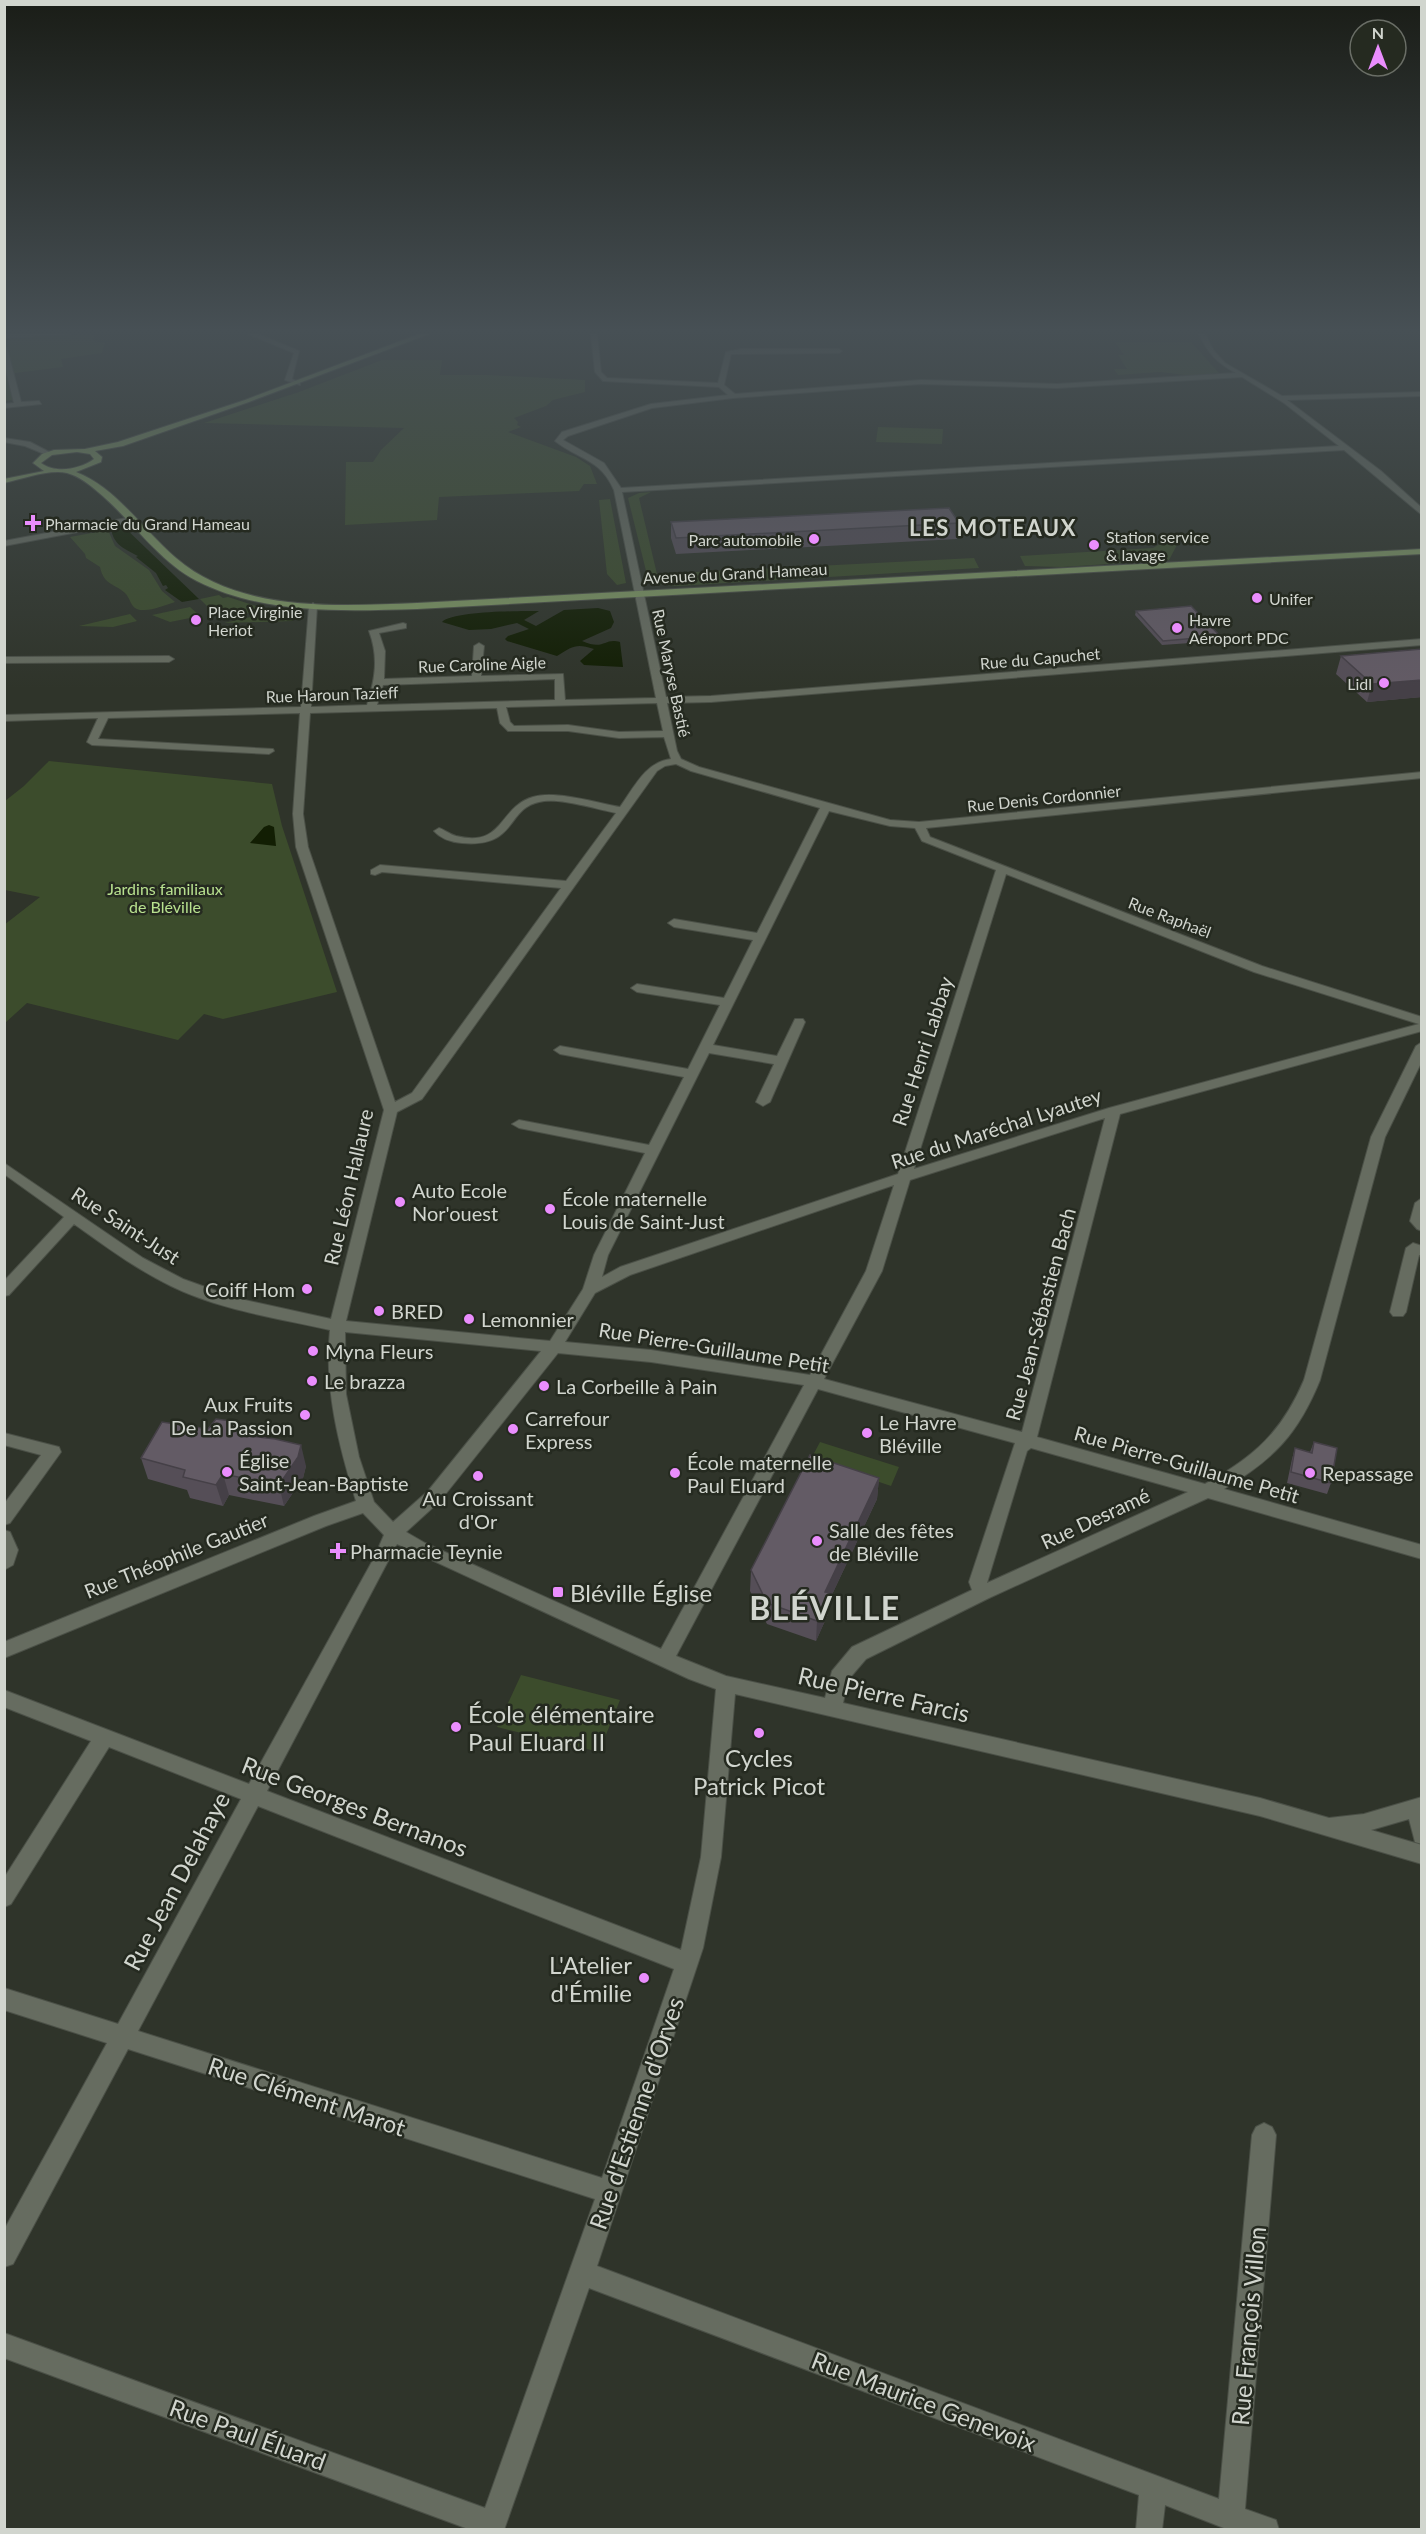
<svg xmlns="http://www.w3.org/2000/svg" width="1426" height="2534" viewBox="0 0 1426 2534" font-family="Lato,sans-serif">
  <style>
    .green { fill: #3c4c2c }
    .water { fill: #121e03 }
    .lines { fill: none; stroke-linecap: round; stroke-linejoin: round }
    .minor-casing { stroke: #4b5047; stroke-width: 2 }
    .major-casing { stroke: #4b5047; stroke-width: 2 }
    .minor { fill: #666c60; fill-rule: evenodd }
    .major { fill: #7c9462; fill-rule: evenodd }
    .wall { fill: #554e57 }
    .shaded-wall { fill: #454047 }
    .building { fill: #635b65; stroke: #454047; stroke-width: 1.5 }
    .poi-dot { fill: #ea8dfd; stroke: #252a20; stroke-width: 2 }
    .labels { text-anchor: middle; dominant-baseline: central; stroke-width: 5; stroke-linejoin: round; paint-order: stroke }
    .far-poi-label { font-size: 16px; fill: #d1d5ce; stroke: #252a20; text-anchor: start }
    .far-street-label { font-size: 16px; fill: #d1d5ce; stroke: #252a20 }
    .far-park-label { font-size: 16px; fill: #b8e18f; stroke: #252a20 }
    .street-label { font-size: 20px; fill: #d1d5ce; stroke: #252a20 }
    .poi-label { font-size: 20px; fill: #d1d5ce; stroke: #252a20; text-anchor: start }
    .far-district-label { font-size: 22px; font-weight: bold; letter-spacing: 1.5px; fill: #d1d5ce; stroke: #252a20 }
    .near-poi-label { font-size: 24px; fill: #d1d5ce; stroke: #252a20; text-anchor: start }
    .near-street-label { font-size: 24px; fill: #d1d5ce; stroke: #252a20 }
    .near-district-label { font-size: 32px; font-weight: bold; letter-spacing: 1.5px; fill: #d1d5ce; stroke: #252a20 }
  </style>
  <rect width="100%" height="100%" fill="#2f342a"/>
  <path class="green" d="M94 334 93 341 105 343 102 353 61 359 63 367 15 373 13 400 5 401V346L11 337Z
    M1115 342H1191L1219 373 1194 376 1160 372 1118 375 1114 369H1127L1118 355H1124Z
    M382 360H442L440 375H488L585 380V392L553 400 546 406 514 418 518 422 517 425 521 427 508 432 576 457 590 466 597 484H584L579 491 439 497 437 520 345 525 346 462H373L381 450 404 428 204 423 299 392Z
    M878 427 943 429 942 444 876 442Z
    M651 492 639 498 657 574 974 558 979 568 677 586 649 583 628 498 639 493Z
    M610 499 626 583 617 585 607 574 599 500Z
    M108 530 115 546 149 570 162 591 175 602C165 605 152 611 142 610 131 610 131 600 126 594 115 583 104 586 100 567L86 558 85 554 70 537Z
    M1165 541 1177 545 1169 560 1062 567 1025 566 1020 556 1153 548Z
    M219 595 223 598 228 597 265 609 241 615 237 612 217 616 200 599Z
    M190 607 200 616 170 622 152 615Z
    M281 610 293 621 224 623Z
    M130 614 137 621 113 627 79 626Z
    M49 761 272 784 282 826 337 992 223 1019 204 1014 178 1040 27 1003 5 1023 4 925 40 897 5 890V801L24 786Z
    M820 1442 899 1467 891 1486 811 1459Z
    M521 1675 620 1700 599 1752 497 1727Z"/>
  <path class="water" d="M122 525 199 599 182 602 165 590 168 588 166 585 163 586 156 573 136 557 138 556C125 549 113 545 111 528Z
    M598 608 610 611 614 622 611 628 582 641C605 651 604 637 620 642L623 667 584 665 580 661 594 649C576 643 573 646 557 656L507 641 505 639 508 636 529 629 517 623 491 629 469 630 442 622C453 611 520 611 539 611L524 620 536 626 564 610Z
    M269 825 274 827 276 846 250 843 264 827Z"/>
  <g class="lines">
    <defs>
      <path id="minor" d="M4 334H71L4 338Z
        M248 334H258L299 351 292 379 300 383V385L285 380 294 353Z
        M591 334H597L601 372 607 378 718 383 726 352 741 349H839L842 351 839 353 731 354 724 385 735 394 921 380 1057 384 1236 373C1217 363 1208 353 1199 334H1205L1214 351 1225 363 1282 396 1422 392V396L1287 400 1381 471 1422 508V515L1344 450 622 492 666 697 711 696 1422 639V645L711 702 667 703 677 751 681 759 699 767 890 820 919 822 1422 772V778L926 828 930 837 1262 966 1422 1017V1031L1120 1114 1037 1437 1205 1484C1254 1457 1282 1432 1304 1380L1371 1137 1416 1046 1422 1042V1061L1385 1137 1320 1380C1298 1434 1274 1459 1224 1489L1422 1545V1559L1208 1498 989 1598 866 1659 848 1680 843 1703 1260 1798 1329 1818 1364 1814 1422 1797V1844L1415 1842 1409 1819 1371 1830 1422 1845V1864L1260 1816 735 1694 721 1857 703 1948 597 2266 1219 2499 1252 2135 1256 2127 1264 2123 1272 2127 1276 2135 1245 2509 1276 2520 1279 2530H1229L1165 2505 1162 2530H1136L1139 2495 589 2288 504 2530H471L4 2358V2333L485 2508 595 2199 128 2049 13 2264 4 2267V2230L107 2043 4 2010V1988L118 2024 241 1799 109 1747 11 1904 4 1907V1878L91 1741 4 1707V1690L249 1784 374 1558 384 1535 363 1513 326 1526 4 1658V1642L314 1516 356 1501C339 1446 324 1389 330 1330 277 1318 220 1310 171 1286 136 1269 105 1246 74 1224L9 1295 4 1296V1281L64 1217 4 1174V1163L143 1258 183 1279 236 1298 331 1319 384 1110 296 847 293 814 300 713 108 718 98 739 273 749 274 751 269 754 92 745 87 742 98 718 4 721V715L301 707 309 606 313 603 317 606 311 707 367 705C375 679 379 658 369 631L403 623 406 624V628L379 633 385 651 384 679 472 676 474 646 479 643 484 646 481 676 563 674 565 700 656 698 614 490C600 458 579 460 555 441L562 432 651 404 728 395 719 387 603 381 595 372ZM1242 377 1284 403 1339 446 621 488 604 463 563 440 568 436 652 408 733 398 921 384 1057 388ZM555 679V700L377 705 383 685ZM657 703 663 731 619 732 568 725 514 726 510 722 506 707ZM497 708 500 723 508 731H568L619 738 664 737 671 759C645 762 634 788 620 807 596 803 556 790 533 797 498 807 505 848 456 836 449 834 445 830 439 828L434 831C441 839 451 842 462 843 517 848 506 809 539 802 559 797 595 809 616 813L566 881 380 865 371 870V874L375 875 382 872 561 888 412 1093 395 1102 308 847 303 814 310 713ZM676 764 691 771 820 808 757 933 674 919 668 923 674 927 753 940 724 998 637 984 631 988 637 992 720 1005 688 1069 560 1046 554 1050 560 1054 684 1077 649 1145 519 1120 512 1124 519 1128 645 1153 594 1255 583 1289 550 1341 346 1321 397 1112 422 1099 657 771 665 766ZM829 811 890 826 915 828 922 841 996 870 898 1174 620 1267 602 1277 608 1255 709 1053 774 1064 756 1102 763 1106 770 1102 805 1022 803 1019H795L777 1056 713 1045ZM1006 874 1254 972 1419 1024 1109 1108 914 1169ZM1105 1118 1022 1432 824 1379 882 1271 910 1180ZM894 1185 866 1271 810 1375 651 1350 565 1342 595 1293 630 1275ZM345 1332 541 1351 428 1491 393 1522 374 1502 359 1457 346 1394ZM558 1353 651 1362 804 1385 661 1649 425 1543 406 1532 440 1501ZM818 1389 1015 1443 969 1582 972 1590 852 1647 832 1671 825 1698 726 1676 676 1656ZM1031 1448 1188 1492 987 1583 1027 1451ZM397 1544 689 1679 716 1689 701 1857 681 1950 267 1791ZM258 1806 674 1969 602 2178 138 2031Z
        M4 346 7 348 21 402 39 401 41 404 4 408V404L14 403 4 363Z
        M4 438 30 442 53 454 49 456 25 446 4 442Z
        M132 517 136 519 135 521 4 546V541Z
        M4 657 169 656 174 659 169 662 4 663Z
        M1422 1198V1231L1417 1229 1410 1221 1415 1203Z
        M1413 1243 1422 1246V1256L1419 1255 1406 1312 1403 1316H1393L1390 1312 1406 1248Z
        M4 1433 59 1447 61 1452 10 1523 4 1525V1504L41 1455 4 1445Z
        M4 1530 10 1532 18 1550 13 1565 4 1570Z"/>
      <path id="major" d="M419 334H429L249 402 123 446 95 451 102 457 101 462 76 472C117 488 143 530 176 558 240 613 338 606 417 603L1422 549V554L417 609C344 611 264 615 197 581 158 561 132 520 98 492 90 485 79 476 67 473 49 469 23 479 4 483V479L44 471 33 463 42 454 54 450 85 449 118 442 245 400ZM77 452 90 454 94 459C80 469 56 474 41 463L52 455Z"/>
    </defs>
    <use href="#minor" class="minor-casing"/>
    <use href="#major" class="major-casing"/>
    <use href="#minor" class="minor"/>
    <use href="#major" class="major"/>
  </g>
  <path class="wall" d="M671 522 959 523 957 539 676 554 671 538Z
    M1136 611 1220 636 1219 641 1162 645 1135 615Z
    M1422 649V697L1367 702 1336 674 1341 656Z
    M248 1426 250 1436 306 1466 303 1478 284 1506 229 1495 223 1506 190 1498 187 1490 148 1479 141 1458 208 1429Z
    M1314 1442 1331 1483 1327 1494 1287 1483 1292 1459 1295 1448 1310 1452Z
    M879 1478 877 1499 829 1601 828 1614 816 1641 767 1624 750 1591 751 1570Z"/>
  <path class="shaded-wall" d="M1422 680V697L1367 702 1372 684Z
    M248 1426 254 1447 243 1435Z
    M301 1445 306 1466 303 1478 284 1506 279 1485Z
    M223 1474 229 1495 223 1506 216 1485Z
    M879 1478 877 1499 829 1601 828 1614 816 1641 817 1621 825 1592Z"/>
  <path class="building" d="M949 508 959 523 676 538 671 522Z
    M1191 606 1220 636 1163 641 1136 611Z
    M1422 649V680L1372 684 1341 656Z
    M216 1419 231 1421 248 1426 243 1435 275 1439 301 1445 298 1457 279 1485 223 1474 216 1485 183 1477 185 1470 141 1458 162 1422 208 1429Z
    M1314 1442 1337 1448 1331 1483 1291 1472 1295 1448 1312 1453Z
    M810 1455 879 1478 825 1592 830 1593 817 1621 767 1603 751 1570Z"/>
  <linearGradient id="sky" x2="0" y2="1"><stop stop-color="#1a1d17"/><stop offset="0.48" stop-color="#475055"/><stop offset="1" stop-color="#475055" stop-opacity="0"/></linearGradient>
  <rect width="1426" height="689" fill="url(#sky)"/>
  <g class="poi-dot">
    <path d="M30 514h6v6h6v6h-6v6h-6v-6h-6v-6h6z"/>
    <circle cx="814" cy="539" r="6"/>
    <circle cx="1094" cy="545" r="6"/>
    <circle cx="1257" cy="598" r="6"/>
    <circle cx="196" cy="620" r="6"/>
    <circle cx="1177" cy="628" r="6"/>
    <circle cx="1384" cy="683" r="6"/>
    <circle cx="400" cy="1202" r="6"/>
    <circle cx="550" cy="1209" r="6"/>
    <circle cx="307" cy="1289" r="6"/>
    <circle cx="379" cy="1311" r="6"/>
    <circle cx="469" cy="1319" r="6"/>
    <circle cx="313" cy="1351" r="6"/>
    <circle cx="312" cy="1381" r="6"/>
    <circle cx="544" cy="1386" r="6"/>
    <circle cx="305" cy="1415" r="6"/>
    <circle cx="513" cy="1429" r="6"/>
    <circle cx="867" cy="1433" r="6"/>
    <circle cx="227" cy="1472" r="6"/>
    <circle cx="675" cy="1473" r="6"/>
    <circle cx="1310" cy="1473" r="6"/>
    <circle cx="478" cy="1476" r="6"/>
    <circle cx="817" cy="1541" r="6"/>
    <path d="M335 1542h6v6h6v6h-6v6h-6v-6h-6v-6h6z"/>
    <rect x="552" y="1586" width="12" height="12" rx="3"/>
    <circle cx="456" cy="1727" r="6"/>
    <circle cx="759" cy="1733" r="6"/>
    <circle cx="644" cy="1978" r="6"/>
  </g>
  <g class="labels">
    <g class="far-poi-label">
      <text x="45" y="523">Pharmacie du Grand Hameau</text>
      <text x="1106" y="536">Station service<tspan x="1106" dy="18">&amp; lavage</tspan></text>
      <text x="802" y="539" text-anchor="end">Parc automobile</text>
      <text x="1269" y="598">Unifer</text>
      <text x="208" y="611">Place Virginie<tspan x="208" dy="18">Heriot</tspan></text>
      <text x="1189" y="619">Havre<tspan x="1189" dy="18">Aéroport PDC</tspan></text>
      <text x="1372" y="683" text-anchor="end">Lidl</text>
    </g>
    <g class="far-street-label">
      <text transform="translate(735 573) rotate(-3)">Avenue du Grand Hameau</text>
      <text transform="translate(1040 658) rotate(-5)">Rue du Capuchet</text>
      <text transform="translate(482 664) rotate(-2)">Rue Caroline Aigle</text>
      <text transform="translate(672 673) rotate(78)">Rue Maryse Bastié</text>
      <text transform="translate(332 694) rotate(-2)">Rue Haroun Tazieff</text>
      <text transform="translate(1044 798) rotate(-6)">Rue Denis Cordonnier</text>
      <text transform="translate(1170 917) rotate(21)">Rue Raphaël</text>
    </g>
    <g class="far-park-label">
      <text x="165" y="888">Jardins familiaux<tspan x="165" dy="18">de Bléville</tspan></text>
    </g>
    <g class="street-label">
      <text transform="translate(922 1051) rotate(-72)">Rue Henri Labbay</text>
      <text transform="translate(996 1128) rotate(-18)">Rue du Maréchal Lyautey</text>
      <text transform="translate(348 1187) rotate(-77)">Rue Léon Hallaure</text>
      <text transform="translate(126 1225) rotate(33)">Rue Saint-Just</text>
      <text transform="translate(1040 1314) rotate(-75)">Rue Jean-Sébastien Bach</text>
      <text transform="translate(714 1347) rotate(9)">Rue Pierre-Guillaume Petit</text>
      <text transform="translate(1187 1464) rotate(16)">Rue Pierre-Guillaume Petit</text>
      <text transform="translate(1095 1518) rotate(-25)">Rue Desramé</text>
      <text transform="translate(176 1555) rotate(-22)">Rue Théophile Gautier</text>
    </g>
    <g class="poi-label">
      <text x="412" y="1190">Auto Ecole<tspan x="412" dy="23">Nor'ouest</tspan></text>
      <text x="562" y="1198">École maternelle<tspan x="562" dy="23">Louis de Saint-Just</tspan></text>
      <text x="295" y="1289" text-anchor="end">Coiff Hom</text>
      <text x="391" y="1311">BRED</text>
      <text x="481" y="1319">Lemonnier</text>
      <text x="325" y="1351">Myna Fleurs</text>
      <text x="324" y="1381">Le brazza</text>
      <text x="556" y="1386">La Corbeille à Pain</text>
      <text x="293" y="1404" text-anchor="end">Aux Fruits<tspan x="293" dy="23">De La Passion</tspan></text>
      <text x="525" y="1418">Carrefour<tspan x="525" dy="23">Express</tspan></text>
      <text x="879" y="1422">Le Havre<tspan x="879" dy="23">Bléville</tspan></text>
      <text x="239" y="1460">Église<tspan x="239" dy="23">Saint-Jean-Baptiste</tspan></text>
      <text x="687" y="1462">École maternelle<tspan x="687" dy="23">Paul Eluard</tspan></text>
      <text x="1322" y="1473">Repassage</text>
      <text x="478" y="1498" text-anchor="middle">Au Croissant<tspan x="478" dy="23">d'Or</tspan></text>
      <text x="829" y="1530">Salle des fêtes<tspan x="829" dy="23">de Bléville</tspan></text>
      <text x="350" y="1551">Pharmacie Teynie</text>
    </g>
    <g class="far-district-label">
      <text x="993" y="527">LES MOTEAUX</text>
    </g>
    <g class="near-poi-label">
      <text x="570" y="1592">Bléville Église</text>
      <text x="468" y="1713">École élémentaire<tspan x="468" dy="28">Paul Eluard II</tspan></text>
      <text x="759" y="1757" text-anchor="middle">Cycles<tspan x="759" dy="28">Patrick Picot</tspan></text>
      <text x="632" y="1964" text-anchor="end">L'Atelier<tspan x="632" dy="28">d'Émilie</tspan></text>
    </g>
    <g class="near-street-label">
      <text transform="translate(884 1694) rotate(13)">Rue Pierre Farcis</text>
      <text transform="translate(355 1806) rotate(21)">Rue Georges Bernanos</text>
      <text transform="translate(176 1881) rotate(-62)">Rue Jean Delahaye</text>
      <text transform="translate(307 2096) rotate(18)">Rue Clément Marot</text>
      <text transform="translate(636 2113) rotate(-71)">Rue d'Estienne d'Orves</text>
      <text transform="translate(1248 2326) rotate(-85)">Rue François Villon</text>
      <text transform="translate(924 2401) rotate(21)">Rue Maurice Genevoix</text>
      <text transform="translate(248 2434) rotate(20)">Rue Paul Éluard</text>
    </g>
    <g class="near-district-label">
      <text x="825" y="1607">BLÉVILLE</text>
    </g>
  </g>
  <rect width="1426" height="2534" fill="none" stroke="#d1d5ce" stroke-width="12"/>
  <g transform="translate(1378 48)"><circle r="28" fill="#252a20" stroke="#6a6e66" stroke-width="1.5"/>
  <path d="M0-4.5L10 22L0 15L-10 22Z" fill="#ea8dfd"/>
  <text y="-9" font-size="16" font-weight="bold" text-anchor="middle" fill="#d1d5ce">N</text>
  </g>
</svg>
